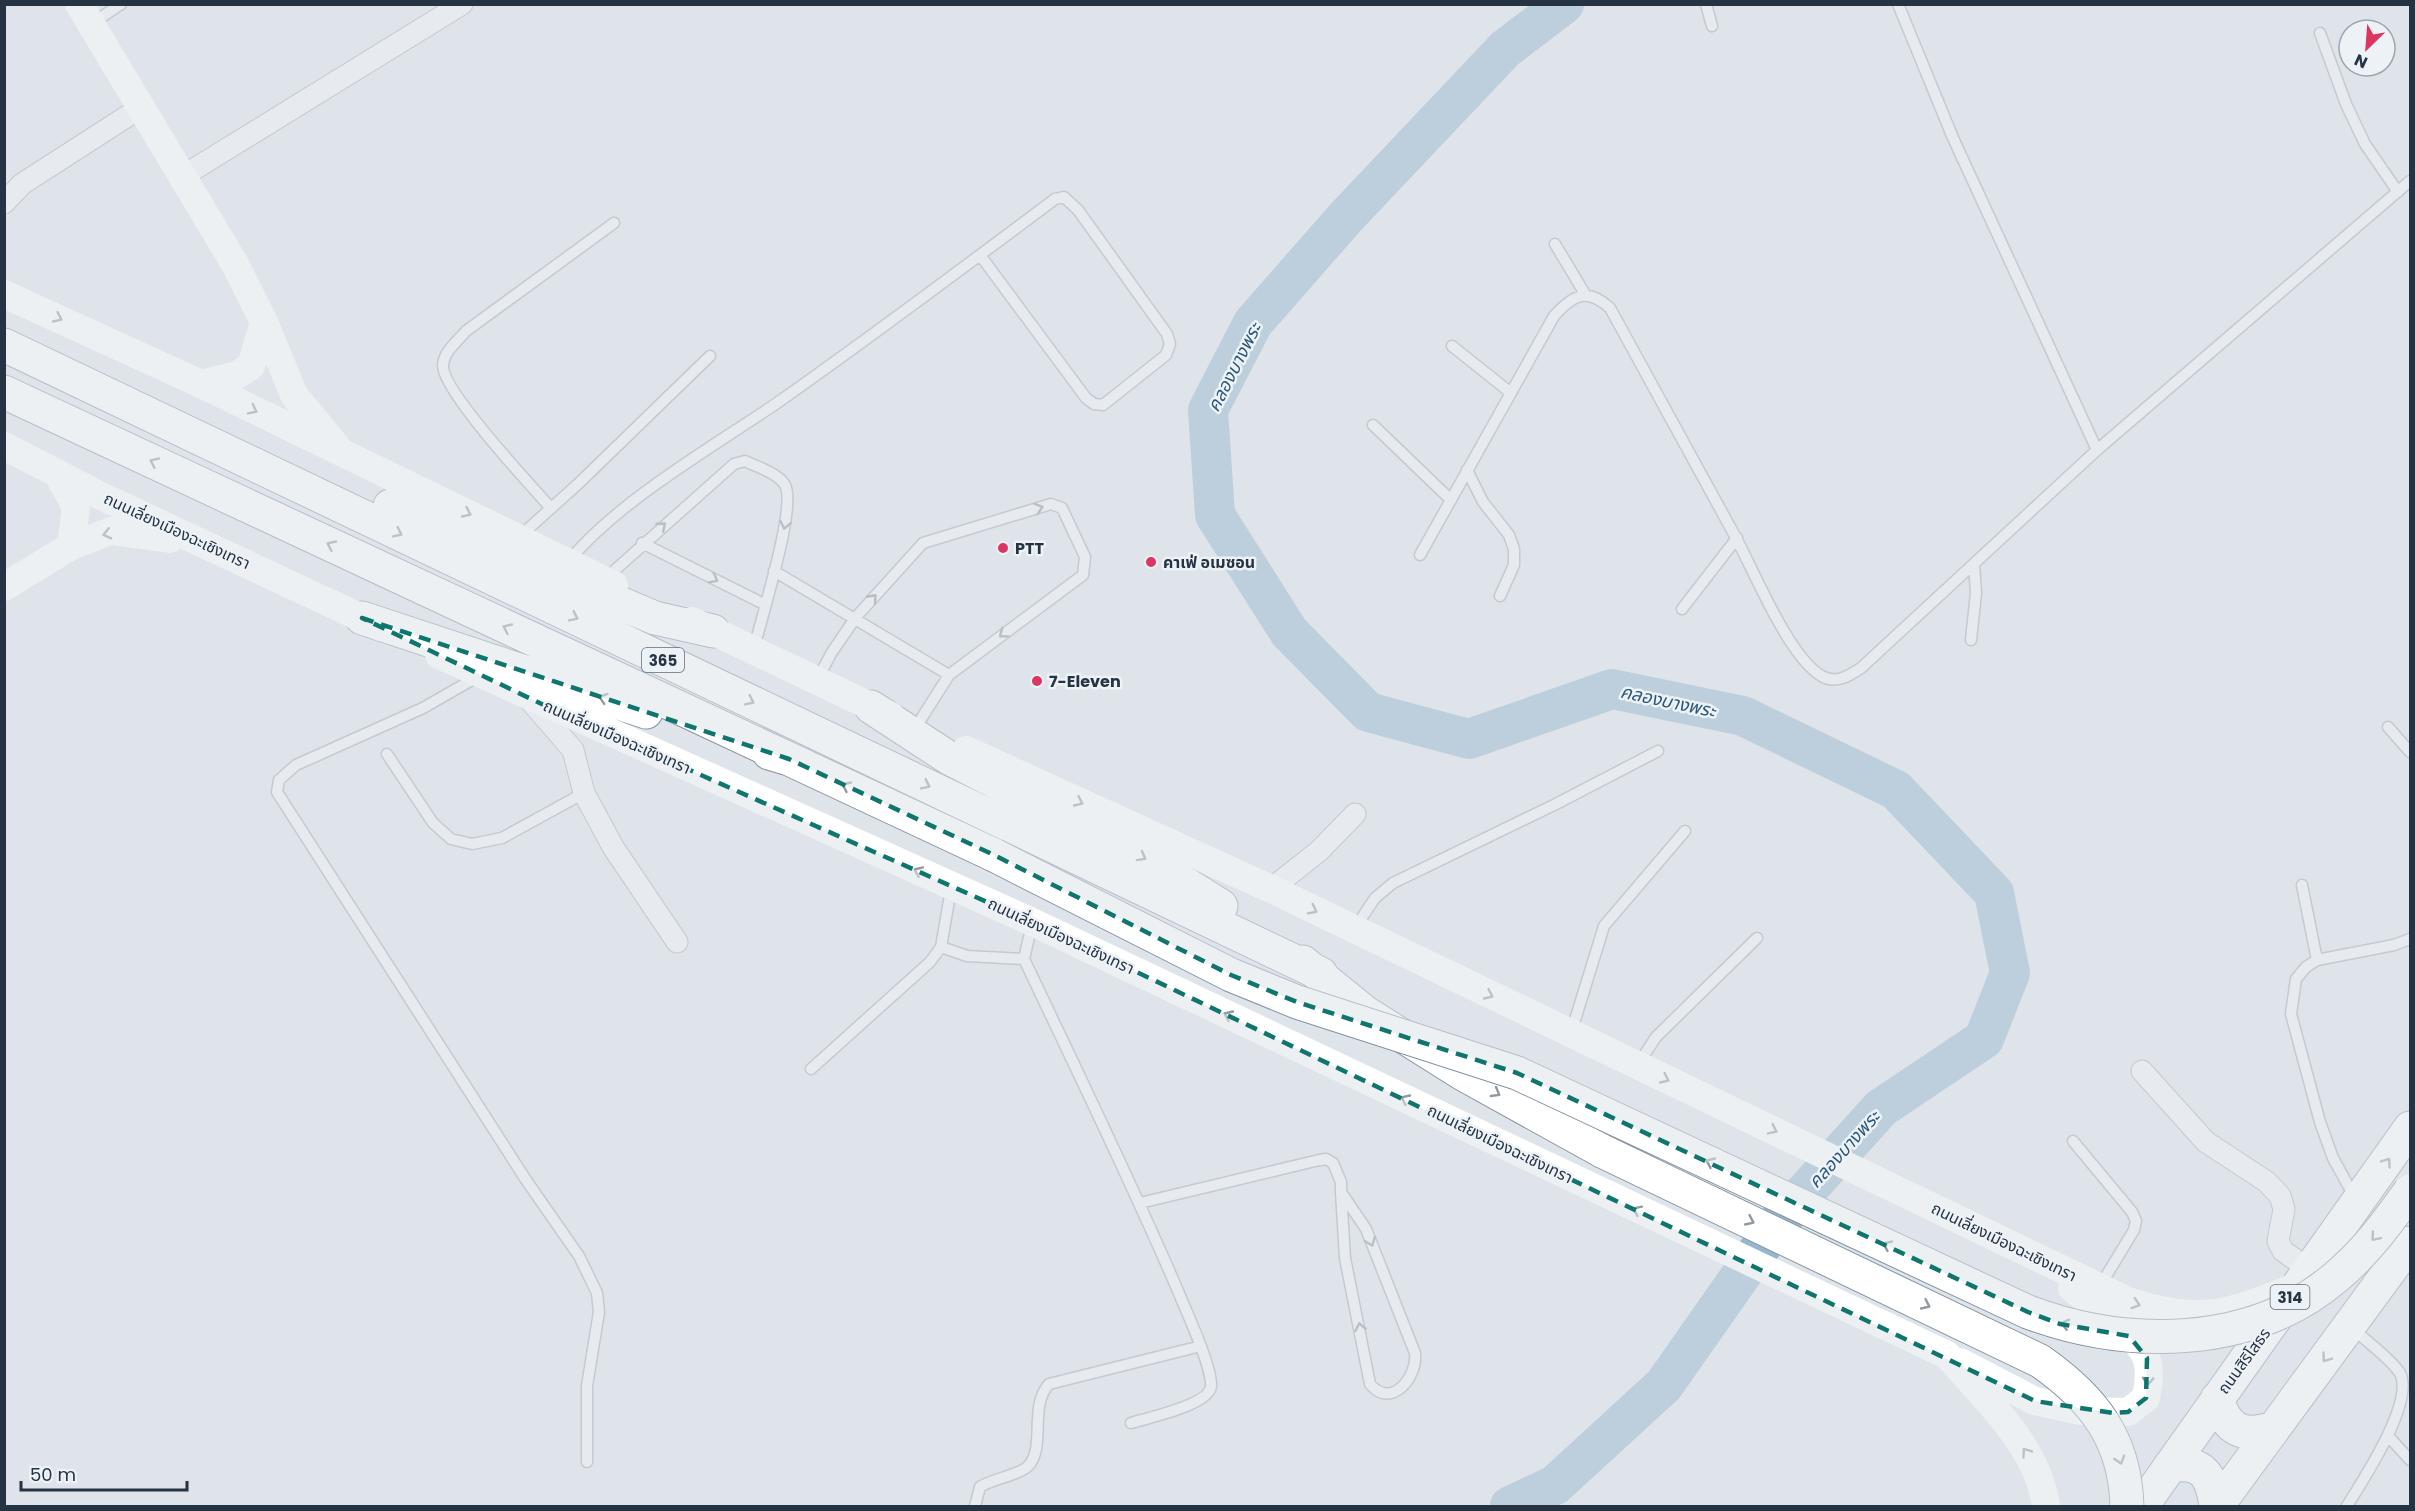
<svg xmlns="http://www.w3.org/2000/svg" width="2415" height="1511" viewBox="0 0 2415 1511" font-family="Poppins,'Noto Sans Thai',sans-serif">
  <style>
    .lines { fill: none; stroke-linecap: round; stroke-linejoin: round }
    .river { stroke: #95b6cd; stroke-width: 40 }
    .lane-casing { stroke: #a3abb4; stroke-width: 13 }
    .street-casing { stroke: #a3abb4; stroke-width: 23 }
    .highway-casing { stroke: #8493a1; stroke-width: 35 }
    .lane { stroke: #f1f4f7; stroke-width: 10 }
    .street { stroke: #f1f4f7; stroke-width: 21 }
    .secondary { stroke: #fff; stroke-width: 28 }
    .highway { stroke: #fff; stroke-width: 33 }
    .highway-bridge-casing { stroke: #8493a1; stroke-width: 35; stroke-linecap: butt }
    .highway-bridge { stroke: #fff; stroke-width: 33 }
    .oneway { stroke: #9299a0 }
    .oneway2 { stroke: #8b949c }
    .marked { fill: none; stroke: #0f766e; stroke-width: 4.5; stroke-dasharray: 12 8; stroke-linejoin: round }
    .poi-dot { fill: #dc3560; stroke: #edf2f7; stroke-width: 2 }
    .labels { text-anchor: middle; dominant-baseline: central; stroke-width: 5; stroke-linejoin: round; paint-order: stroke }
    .shield { fill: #edf2f7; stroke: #616c78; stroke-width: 1.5 }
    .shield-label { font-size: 15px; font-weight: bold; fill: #253342 }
    .street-label { font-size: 16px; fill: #253342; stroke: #edf2f7 }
    .poi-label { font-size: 16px; font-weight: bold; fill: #253342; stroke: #edf2f7; text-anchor: start }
    .water-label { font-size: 18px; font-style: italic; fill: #2b577a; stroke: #edf2f7 }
  </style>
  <rect width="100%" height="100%" fill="#dee4e9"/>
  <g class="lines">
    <path class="river" d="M1510 1506 1555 1485 1664 1385 1779 1221 1881 1108 1984 1039 2010 973 1994 893 1896 790 1743 716 1612 689 1469 739 1368 712 1289 632 1215 515 1208 410 1253 323 1346 217 1505 49 1564 4"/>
    <defs>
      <path id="lane" d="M1706 4 1712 26
        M1898 4 1953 138 2097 450
        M91 24 121 4
        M2320 33 2346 104 2365 144 2398 192
        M1555 244 1585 294
        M1452 346 1511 393
        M1373 425 1451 500
        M1467 470 1483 502 1509 535 1514 549V565L1500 596
        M551 508C531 486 441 389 443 365 444 351 458 341 466 331L614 223
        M519 537 578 484 710 356
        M642 543 764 604
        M1420 555 1554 316C1573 295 1587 287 1610 308 1652 384 1694 460 1735 536 1754 571 1788 655 1820 675 1835 685 1849 676 1861 668L2097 450 2410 181
        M568 562C618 501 711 448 777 403 871 337 963 268 1055 199L1064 197 1078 210 1167 334 1170 344 1166 355 1103 405 1094 404 1086 398 980 255
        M774 571 949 675
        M606 578 734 464 745 461C757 467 778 473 785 485 797 506 761 618 754 649
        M1682 609 1737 538
        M1971 640 1976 593 1974 564
        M477 677 423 708 296 765 279 780 277 792 526 1180 579 1256 597 1293 599 1312 587 1386V1462
        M817 680 832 652 856 617 923 543 1051 504 1062 508 1085 557 1083 575 949 675 916 727
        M2388 727 2410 752
        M387 754 433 823 451 839 472 844 502 838 584 793
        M2302 885 2317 960
        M1032 924 1024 959C1076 1069 1130 1179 1178 1291 1186 1311 1212 1366 1211 1386 1210 1405 1147 1418 1131 1423
        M1355 928 1375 898 1393 883 1556 804 1658 751
        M941 947 967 956 1024 959
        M1571 1033 1604 926 1685 831
        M1639 1063 1656 1037 1757 938
        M811 1069 930 962 941 947 951 889
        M2073 1141 2132 1212 2136 1221 2134 1230 2100 1286
        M2355 1198 2333 1158 2320 1122 2291 1014 2296 979 2306 967 2317 960 2394 945 2410 939
        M1140 1203 1315 1161 1326 1159 1333 1163 1341 1182V1192L1345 1258 1370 1384C1391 1410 1418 1377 1415 1353L1366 1229 1341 1192
        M2389 1437 2410 1460
        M975 1506 980 1487C992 1479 1019 1475 1027 1467 1047 1449 1028 1407 1049 1384L1201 1346
        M2347 1506C2363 1480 2415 1402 2400 1373 2388 1356 2367 1342 2352 1328"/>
      <path id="street" d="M183 176 462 4
        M4 203 22 184 140 108
        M527 697 573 750 584 793 613 847 677 942
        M1271 889 1319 851 1355 814
        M2142 1071 2206 1142 2267 1182 2280 1196 2284 1209 2278 1241 2283 1251 2310 1270"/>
      <path id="highway" d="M4 345 1321 974
        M4 392 789 759
        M390 506 655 618 713 631
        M362 618 646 712
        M871 707 949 758 1145 858 1221 906
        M769 753 789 759 994 855
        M1303 962 1366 1013 1463 1074 1602 1151
        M2217 1399C2227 1431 2243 1438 2274 1428
        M2170 1466C2204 1460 2212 1477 2216 1506
        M2142 1506 2410 1128
        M2217 1506 2410 1243"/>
    </defs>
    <use href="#lane" class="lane-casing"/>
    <use href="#street" class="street-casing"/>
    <use href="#highway" class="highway-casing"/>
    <use href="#lane" class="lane"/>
    <use href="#street" class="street"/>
    <path class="secondary" d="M79 4 236 266 264 322 294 395 337 447
      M4 294 201 384 614 585
      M201 384 237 375 251 366 264 322
      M4 446 101 496 381 627
      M57 473 76 507 71 546
      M4 587 71 546 111 531 170 539
      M692 621 891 716
      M439 655 1032 922 1947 1355C1985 1399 2038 1446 2046 1506
      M966 750 1271 889 2128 1301C2203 1325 2229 1314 2299 1285
      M1960 1362 2035 1401 2080 1411 2128 1412 2146 1398C2148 1385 2151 1372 2147 1360 2140 1336 2092 1304 2072 1288"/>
    <use href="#highway" class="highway"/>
    <defs>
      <path id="highway-bridge" d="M994 855 1231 975 1297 1002 1517 1073 2028 1312C2127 1349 2252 1349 2336 1277 2366 1252 2388 1222 2410 1191
        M1602 1151 2040 1361C2094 1399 2125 1439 2127 1506"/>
    </defs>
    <use href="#highway-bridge" class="highway-bridge-casing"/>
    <use href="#highway-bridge" class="highway-bridge"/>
  </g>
  <defs><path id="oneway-chevron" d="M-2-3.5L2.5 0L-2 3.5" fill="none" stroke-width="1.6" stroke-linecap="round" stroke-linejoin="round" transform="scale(1.5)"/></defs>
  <g class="oneway">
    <use href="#oneway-chevron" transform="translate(58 318) rotate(25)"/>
    <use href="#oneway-chevron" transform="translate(253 410) rotate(27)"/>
    <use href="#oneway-chevron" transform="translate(154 462) rotate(-155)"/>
    <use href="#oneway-chevron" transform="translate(467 513) rotate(25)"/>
    <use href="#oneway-chevron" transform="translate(398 533) rotate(26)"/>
    <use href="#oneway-chevron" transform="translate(107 534) rotate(166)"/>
    <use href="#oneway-chevron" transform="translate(331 545) rotate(-155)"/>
    <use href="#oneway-chevron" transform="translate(574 617) rotate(26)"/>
    <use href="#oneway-chevron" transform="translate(507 628) rotate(-155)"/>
    <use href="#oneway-chevron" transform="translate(603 698) rotate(-162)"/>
    <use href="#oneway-chevron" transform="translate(750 701) rotate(26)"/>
    <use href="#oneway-chevron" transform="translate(926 785) rotate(26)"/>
    <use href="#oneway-chevron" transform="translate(846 786) rotate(-155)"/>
    <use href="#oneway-chevron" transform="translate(1079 802) rotate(25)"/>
    <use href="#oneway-chevron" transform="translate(1142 857) rotate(29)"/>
    <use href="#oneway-chevron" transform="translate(918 871) rotate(-156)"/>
    <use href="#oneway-chevron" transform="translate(1313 910) rotate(27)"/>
    <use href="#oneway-chevron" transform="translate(1489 995) rotate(25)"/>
    <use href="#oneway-chevron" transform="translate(1228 1015) rotate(-155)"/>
    <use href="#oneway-chevron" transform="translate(1665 1079) rotate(25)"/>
    <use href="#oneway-chevron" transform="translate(1496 1093) rotate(30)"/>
    <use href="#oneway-chevron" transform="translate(1405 1099) rotate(-155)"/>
    <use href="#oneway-chevron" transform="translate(1773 1130) rotate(26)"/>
    <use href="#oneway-chevron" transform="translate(1710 1162) rotate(-155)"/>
    <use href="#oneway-chevron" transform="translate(2387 1162) rotate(-55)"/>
    <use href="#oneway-chevron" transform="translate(1637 1210) rotate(-154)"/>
    <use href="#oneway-chevron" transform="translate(1750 1221) rotate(25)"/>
    <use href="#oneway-chevron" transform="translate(2375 1237) rotate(130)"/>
    <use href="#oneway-chevron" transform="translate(1887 1245) rotate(-155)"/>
    <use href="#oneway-chevron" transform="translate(2136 1304) rotate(18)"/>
    <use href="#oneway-chevron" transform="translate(1926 1305) rotate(25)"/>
    <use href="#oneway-chevron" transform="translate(2065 1324) rotate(-166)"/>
    <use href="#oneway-chevron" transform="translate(2326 1358) rotate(126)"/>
    <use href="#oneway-chevron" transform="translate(2148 1381) rotate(94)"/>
    <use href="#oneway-chevron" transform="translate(2026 1452) rotate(-125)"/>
    <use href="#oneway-chevron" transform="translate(2120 1460) rotate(73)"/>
  </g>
  <g class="oneway2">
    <use href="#oneway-chevron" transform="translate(1039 508) rotate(-17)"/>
    <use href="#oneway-chevron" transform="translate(785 525) rotate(102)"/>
    <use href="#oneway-chevron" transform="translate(662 526) rotate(-41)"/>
    <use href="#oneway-chevron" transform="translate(714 579) rotate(27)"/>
    <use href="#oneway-chevron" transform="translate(873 598) rotate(-48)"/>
    <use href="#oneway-chevron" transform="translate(1003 634) rotate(143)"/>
    <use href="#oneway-chevron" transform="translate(1371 1242) rotate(68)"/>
    <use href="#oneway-chevron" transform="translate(1360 1327) rotate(-101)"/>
  </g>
  <path d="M0 0H2415V1511H0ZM362 618 789 759 994 855 1231 975 1297 1002 1517 1073 2028 1312 2060 1324 2129 1336 2147 1358 2146 1398 2128 1412 2113 1413 2035 1401 1032 922 550 708Z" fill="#dee4e9" fill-opacity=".55" fill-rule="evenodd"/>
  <path class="marked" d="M362 618 789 759 994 855 1231 975 1297 1002 1517 1073 2028 1312 2060 1324 2129 1336 2147 1358 2146 1398 2128 1412 2113 1413 2035 1401 1032 922 550 708Z"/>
  <g class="poi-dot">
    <circle cx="1003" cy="548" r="6"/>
    <circle cx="1151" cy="562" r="6"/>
    <circle cx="1037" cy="681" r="6"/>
  </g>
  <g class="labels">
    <g class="shield">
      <rect x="642" y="648" width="42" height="24" rx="4.5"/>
      <rect x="2270.5" y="1285" width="39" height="24" rx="4.5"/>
    </g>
    <g class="shield-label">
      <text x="663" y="660">365</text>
      <text x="2290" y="1297">314</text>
    </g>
    <g class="street-label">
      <text transform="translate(177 531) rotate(25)">ถนนเลี่ยงเมืองฉะเชิงเทรา</text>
      <text transform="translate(617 737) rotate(24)">ถนนเลี่ยงเมืองฉะเชิงเทรา</text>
      <text transform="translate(1061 936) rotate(25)">ถนนเลี่ยงเมืองฉะเชิงเทรา</text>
      <text transform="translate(1500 1144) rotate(26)">ถนนเลี่ยงเมืองฉะเชิงเทรา</text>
      <text transform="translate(2004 1242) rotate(26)">ถนนเลี่ยงเมืองฉะเชิงเทรา</text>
      <text transform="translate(2244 1361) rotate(-54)">ถนนสิริโสธร</text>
    </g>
    <g class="poi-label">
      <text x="1015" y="548">PTT</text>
      <text x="1163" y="562">คาเฟ่ อเมซอน</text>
      <text x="1049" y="681">7-Eleven</text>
    </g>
    <g class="water-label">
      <text transform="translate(1234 367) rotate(-63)">คลองบางพระ</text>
      <text transform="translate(1668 701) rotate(12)">คลองบางพระ</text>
      <text transform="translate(1844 1149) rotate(-48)">คลองบางพระ</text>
    </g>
  </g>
  <rect width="2415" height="1511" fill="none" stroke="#253342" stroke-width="12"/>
  <g transform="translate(2367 48) rotate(205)"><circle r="28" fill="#edf2f7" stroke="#9da6af" stroke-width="1.5"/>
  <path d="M0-4.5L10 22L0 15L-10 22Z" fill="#dc3560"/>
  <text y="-9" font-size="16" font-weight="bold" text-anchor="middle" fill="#253342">N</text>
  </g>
  <path d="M21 1481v9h166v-9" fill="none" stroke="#253342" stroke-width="3"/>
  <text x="30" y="1481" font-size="18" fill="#253342" stroke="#edf2f7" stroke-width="4.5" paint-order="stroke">50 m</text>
</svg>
